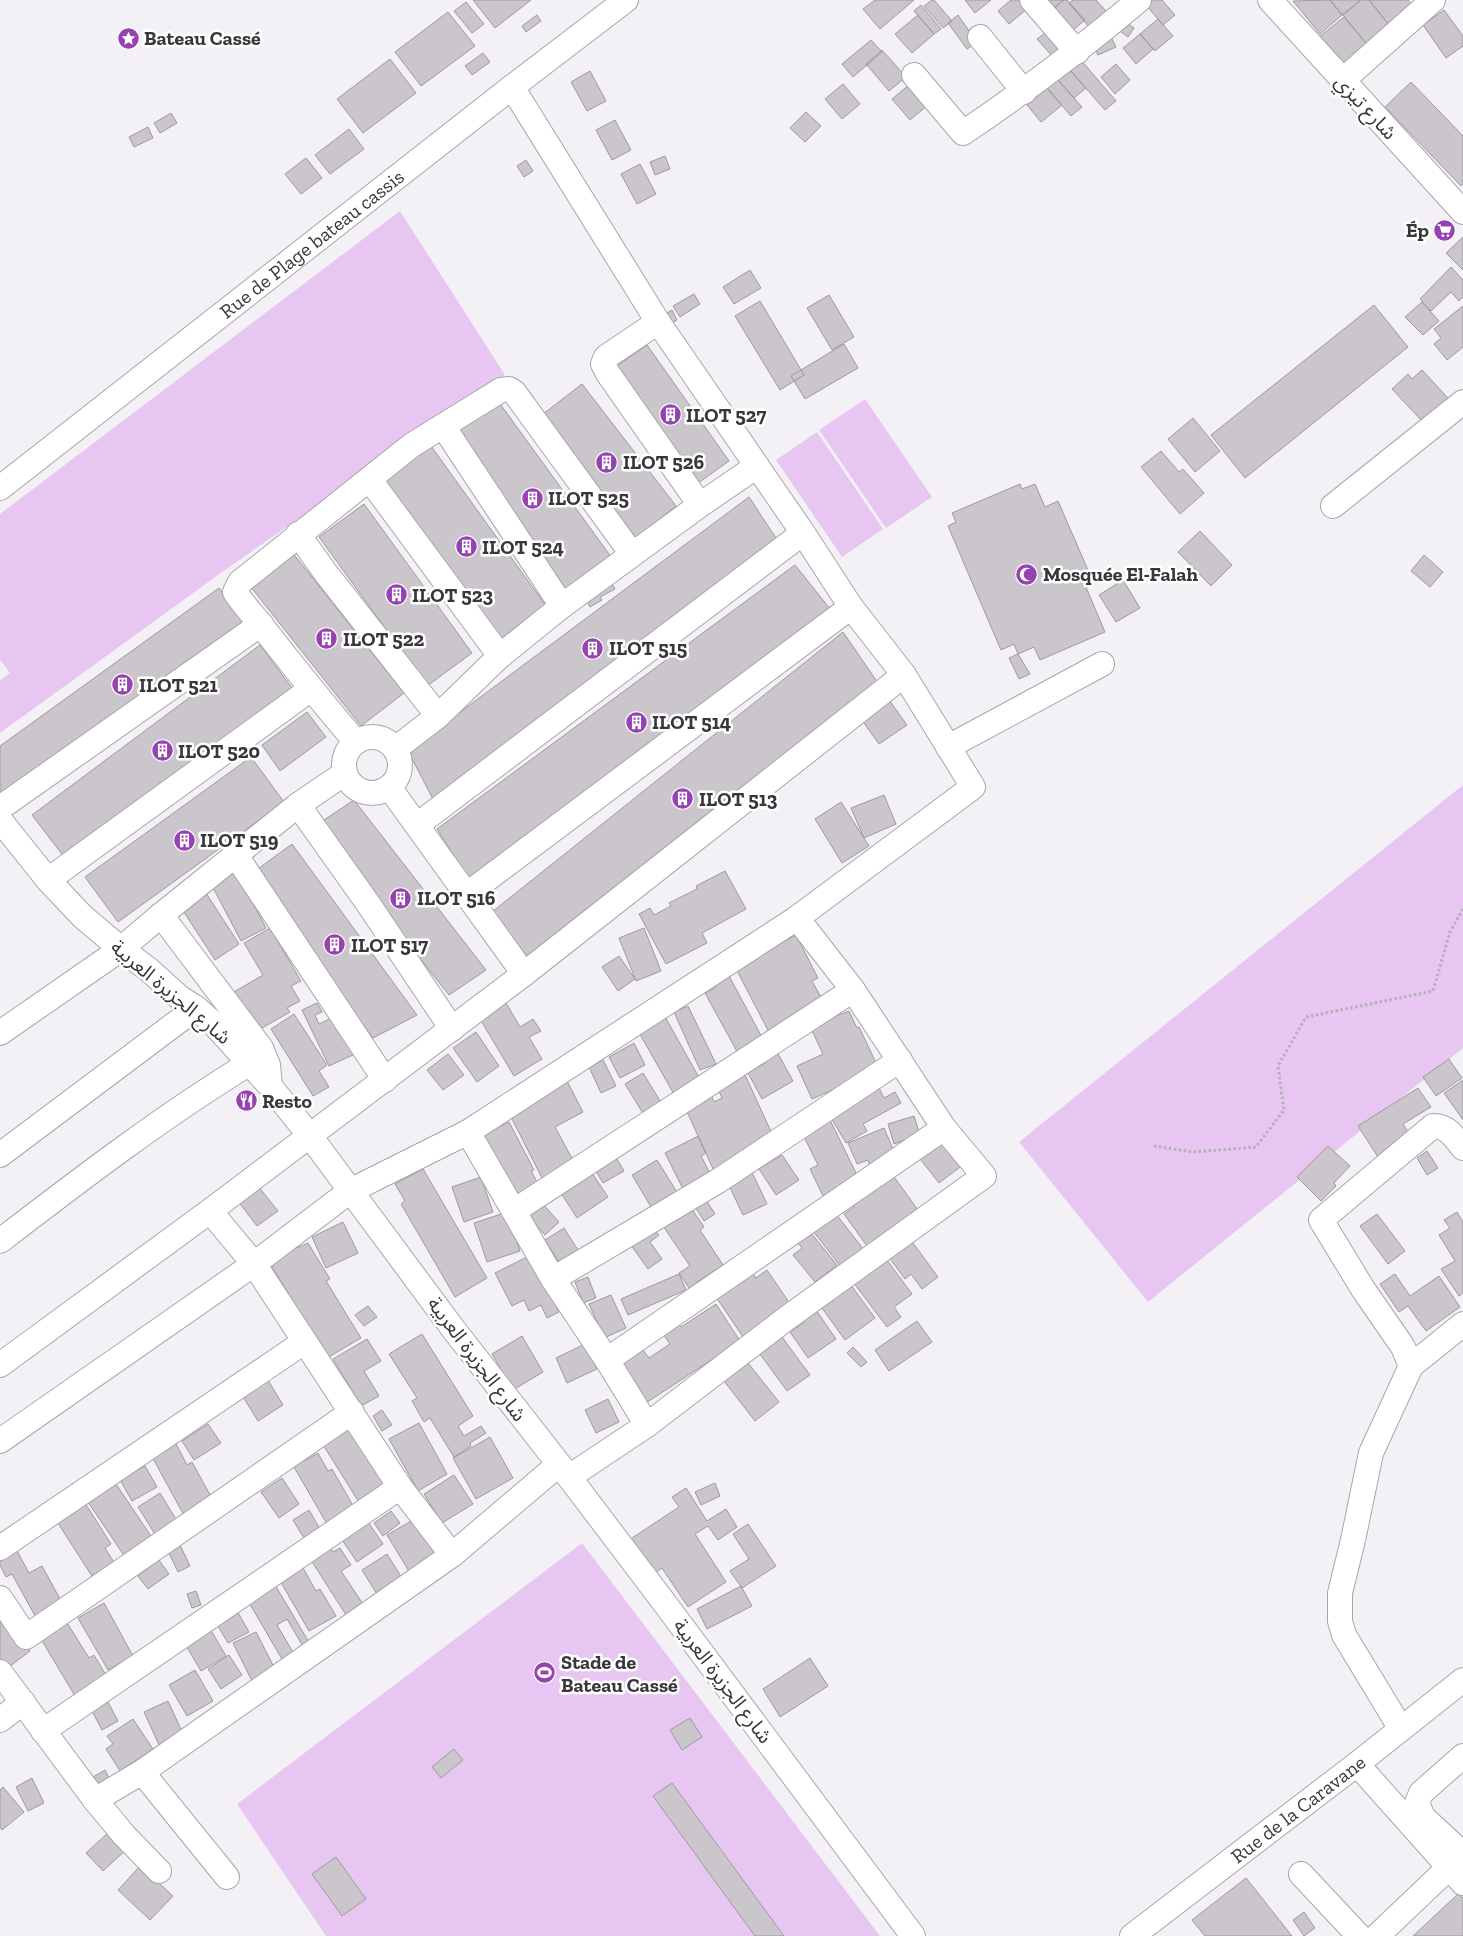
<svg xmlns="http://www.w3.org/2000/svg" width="1463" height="1936" font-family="'Zilla Slab','Noto Sans Arabic',serif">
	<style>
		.green { fill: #e7c7f2 }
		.building { fill: #cac6cb; stroke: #9d9a9e }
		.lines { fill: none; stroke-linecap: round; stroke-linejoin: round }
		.minor-casing { stroke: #a9a6aa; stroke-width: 26 }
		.path { stroke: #b3b1b5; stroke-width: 3; stroke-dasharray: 2.5 2.5; stroke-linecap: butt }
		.minor { stroke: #fff; stroke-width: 24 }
		.labels { text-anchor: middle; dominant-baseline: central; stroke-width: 5; stroke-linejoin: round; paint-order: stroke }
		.poi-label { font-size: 20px; font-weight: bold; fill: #383739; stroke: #fff; text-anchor: start }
		.street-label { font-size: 20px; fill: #383739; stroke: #fff }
	</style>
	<rect width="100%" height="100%" fill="#f4f1f6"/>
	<!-- green -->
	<path class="green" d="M400,211L505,375L225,570L0,733V680L10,673L0,660V514Z
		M865,399L932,497L886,528L819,430Z
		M817,432L883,529L842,557L776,460Z
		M1463,785V1048L1148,1302L1019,1142Z
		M582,1543L880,1936H326L237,1804Z"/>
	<!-- building -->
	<path class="building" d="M473,0H531L495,28Z
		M875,0H914L880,29L863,9Z
		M932,0H934L952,21L943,28L924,6Z
		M965,0H991L975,13Z
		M1011,0H1019L1027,9L1009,24L998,11Z
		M1039,0H1063L1049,12Z
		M1064,0H1067L1085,20L1073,30L1055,8Z
		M1073,0H1096L1107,12L1089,27L1069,3Z
		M1154,0H1162L1175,15L1163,25L1147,6Z
		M1330,0H1361L1342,15Z
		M1330,0L1342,15L1320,34L1293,1Z
		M1361,0H1369L1393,30L1370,48L1343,15Z
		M1369,0H1408L1413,6L1390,26Z
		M466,2L484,24L472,33L454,11Z
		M921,5L941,29L934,34L914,11Z
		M1444,10L1463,36V46L1446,58L1423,25Z
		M448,12L475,46L421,86L395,52Z
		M537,15L541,21L526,32L522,26Z
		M918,15L934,34L912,53L895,34Z
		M958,15L977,42L967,49L948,23Z
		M1344,17L1370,48L1344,69L1319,37Z
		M1158,19L1173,36L1155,51L1140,34Z
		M1123,20L1134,28L1128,37L1117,29Z
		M1049,30L1063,46L1052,56L1037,39Z
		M1140,34L1153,49L1136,64L1123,48Z
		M1110,35L1116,47L1098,55L1092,43Z
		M871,40L882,52L853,77L842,64Z
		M882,50L906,77L889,91L866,64Z
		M483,53L490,62L472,75L465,66Z
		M390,59L416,93L363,133L337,99Z
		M1080,59L1116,101L1105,110L1069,69Z
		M1116,64L1130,80L1115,94L1101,77Z
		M1069,69L1086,88L1074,98L1057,79Z
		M590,71L606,101L587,111L571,82Z
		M1057,79L1082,107L1071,116L1047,88Z
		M1411,82L1463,136V184L1461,186L1385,107Z
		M843,84L860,104L842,119L825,99Z
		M910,84L928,105L910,120L892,99Z
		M1047,88L1062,105L1041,122L1027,105Z
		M806,112L821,126L805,142L790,128Z
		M171,113L177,123L160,133L154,123Z
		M615,120L631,150L612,160L596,130Z
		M148,127L153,138L134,147L129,137Z
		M349,129L364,149L330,174L315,155Z
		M665,156L670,169L655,175L650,162Z
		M306,158L322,178L301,194L285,174Z
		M526,160L533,171L524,177L517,166Z
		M640,164L656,194L637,204L621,174Z
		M1463,237V270L1446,253Z
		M1451,267L1463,280V297L1459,301L1451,292L1431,311L1420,299Z
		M750,270L761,288L734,304L723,287Z
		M694,294L700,304L680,317L673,306Z
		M829,295L854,337L832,350L807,308Z
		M760,301L804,375L780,390L735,316Z
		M1422,302L1439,321L1423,335L1405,317Z
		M1374,305L1408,347L1245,478L1211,435Z
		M1463,306V347L1447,360L1434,344L1441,338L1434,329Z
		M672,310L677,320L666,326L660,317Z
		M844,344L858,368L805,399L791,376Z
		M647,345L729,461L694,486L611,370Z
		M1422,370L1448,398L1422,421L1392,389L1408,374L1412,379Z
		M582,384L676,506L633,540L538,418Z
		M498,401L614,561L566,595L450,435Z
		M1193,418L1220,451L1195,472L1168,439Z
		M431,446L551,613L501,649L380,482Z
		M1161,451L1179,472L1183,469L1204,493L1180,514L1141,467Z
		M1020,484L1022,489L1035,484L1045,507L1058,501L1091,577L1083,580L1105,632L1040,660L1034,647L1018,654L1014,644L1001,650L948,526L956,522L952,513Z
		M749,497L780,544L434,801L408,751Z
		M364,504L472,653L427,686L319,537Z
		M1200,531L1232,565L1211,586L1178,552Z
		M292,552L404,693L361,726L250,586Z
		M1424,555L1443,572L1430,587L1411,571Z
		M795,565L835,615L471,883L437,829Z
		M610,580L615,589L600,597L602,600L590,607L583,594Z
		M1123,580L1140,608L1116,622L1099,595Z
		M219,588L245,623L0,795V746Z
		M843,632L880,686L527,956L492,912Z
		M260,645L292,688L64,857L32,815Z
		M1018,654L1030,674L1019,679L1009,658Z
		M889,700L907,725L879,744L861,719Z
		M307,712L326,737L280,771L262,745Z
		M251,757L284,802L118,922L85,877Z
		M884,795L896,824L864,838L851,808Z
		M354,800L486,970L449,995L315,826Z
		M841,802L869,846L842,863L815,819Z
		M292,844L417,1015L373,1038L251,874Z
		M234,867L266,928L241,941L209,880Z
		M725,871L746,909L702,933L707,943L666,964L639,914L650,908L654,915L671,906L669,903L697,889L696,886Z
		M204,890L239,944L215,960L180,906Z
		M270,928L301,981L291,986L300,1001L287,1008L290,1012L257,1031L234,992L263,975L244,943Z
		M644,928L661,971L636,981L619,938Z
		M796,935L818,978L812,981L823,1001L771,1036L735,967Z
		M619,956L635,979L618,991L602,967Z
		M728,974L765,1043L740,1057L705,993L715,988L712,983Z
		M317,1003L322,1012L315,1015L319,1024L337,1015L355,1054L329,1066L302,1010Z
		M506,1003L520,1027L533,1019L541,1031L529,1037L542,1059L514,1076L480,1019Z
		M688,1006L716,1064L700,1070L674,1012Z
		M849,1011L857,1028L859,1027L879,1069L812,1099L797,1066L823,1054L808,1022L831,1018Z
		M294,1014L327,1065L319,1071L329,1087L313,1096L271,1029Z
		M664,1015L701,1081L675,1096L637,1029Z
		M476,1032L499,1066L477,1082L453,1048Z
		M634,1043L645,1065L620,1078L609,1057Z
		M776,1050L793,1081L762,1099L748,1073L767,1062L764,1057Z
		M448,1054L464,1075L443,1090L427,1070Z
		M1449,1059L1462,1078L1436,1096L1423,1077Z
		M603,1060L616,1086L601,1093L589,1067Z
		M742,1068L773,1136L714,1171L683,1103L709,1090L714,1102L722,1098L718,1089Z
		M643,1073L662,1104L644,1115L625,1084Z
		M1463,1080V1120L1444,1093Z
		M567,1081L583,1112L555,1127L575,1164L543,1180L508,1111Z
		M879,1088L884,1098L895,1092L901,1103L863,1124L867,1131L846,1143L830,1116Z
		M1418,1088L1431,1107L1403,1124L1411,1136L1378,1157L1358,1126Z
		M914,1116L920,1135L894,1144L888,1124Z
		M829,1118L859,1179L823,1196L810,1169L818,1165L801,1131Z
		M509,1122L534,1170L531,1171L542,1191L517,1204L482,1135Z
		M884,1128L896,1156L870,1166L868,1160L857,1164L848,1143Z
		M698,1136L706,1153L701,1156L714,1181L686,1195L665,1153Z
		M943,1136L964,1164L939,1183L917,1155Z
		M1328,1146L1350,1166L1334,1183L1336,1186L1321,1201L1297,1177Z
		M1427,1151L1438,1168L1427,1175L1417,1158Z
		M614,1154L624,1171L603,1183L593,1166Z
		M782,1155L799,1180L776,1195L759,1169Z
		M657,1160L680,1197L654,1212L632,1175Z
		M749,1166L767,1204L743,1215L725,1177Z
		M423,1169L487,1278L455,1297L401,1204L405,1201L395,1184Z
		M590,1170L608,1197L577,1218L561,1193Z
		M892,1174L923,1217L872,1253L844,1214L854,1207L849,1200Z
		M481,1177L493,1212L464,1222L452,1187Z
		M258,1186L278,1211L257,1226L238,1201Z
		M705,1198L715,1214L704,1221L694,1205Z
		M541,1202L559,1222L545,1235L526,1214Z
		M687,1202L704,1227L700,1230L723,1265L697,1282L700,1286L691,1291L679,1273L690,1266L659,1220Z
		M507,1212L520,1251L487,1262L474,1223Z
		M1457,1212L1463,1222V1293L1459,1296L1441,1269L1455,1261L1439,1235L1450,1228L1444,1220Z
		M836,1214L864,1250L841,1267L813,1231Z
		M1377,1214L1405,1251L1388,1264L1360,1226Z
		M343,1222L358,1253L326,1268L312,1237Z
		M650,1225L659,1235L650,1242L662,1259L648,1269L628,1241Z
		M564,1228L583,1258L564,1270L545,1240Z
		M811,1233L837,1265L815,1282L793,1255L802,1248L798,1243Z
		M910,1239L938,1277L922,1289L911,1274L905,1279L888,1256Z
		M308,1243L330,1279L326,1281L361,1338L327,1358L270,1263L292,1250Z
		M881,1252L912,1294L894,1307L901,1317L887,1327L853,1282Z
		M531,1255L559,1312L547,1318L541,1305L529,1311L524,1300L512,1306L495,1273Z
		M750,1269L756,1278L767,1270L793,1308L745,1340L714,1294Z
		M679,1274L686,1290L628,1315L621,1299Z
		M1395,1274L1410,1296L1439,1276L1460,1307L1426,1331L1408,1306L1399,1312L1380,1284Z
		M588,1277L596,1298L583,1303L575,1282Z
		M848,1281L875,1318L845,1340L822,1308L835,1299L831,1294Z
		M611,1295L626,1328L604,1338L589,1304Z
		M716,1304L740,1341L643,1405L616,1366L642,1349L649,1358L670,1344L659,1328L674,1318L681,1327Z
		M368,1306L377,1317L364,1326L355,1315Z
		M814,1307L836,1339L808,1358L790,1332L805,1322L801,1316Z
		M917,1321L932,1342L889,1371L875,1350Z
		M779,1333L810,1375L787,1391L760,1354L770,1347L766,1342Z
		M422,1334L473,1416L458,1426L464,1436L481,1426L486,1433L470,1443L471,1446L454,1457L430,1418L424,1422L412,1401L417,1398L389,1354Z
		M522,1336L543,1372L513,1390L492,1354Z
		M367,1339L381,1361L364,1371L379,1396L361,1406L333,1359Z
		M585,1344L597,1369L567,1383L556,1358Z
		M853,1347L867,1362L861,1367L847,1353Z
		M748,1363L779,1402L755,1421L724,1381Z
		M266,1377L283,1405L258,1421L240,1392Z
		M608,1399L619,1422L596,1433L585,1410Z
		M382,1410L392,1425L382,1431L373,1416Z
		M419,1423L447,1474L418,1491L389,1439Z
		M208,1424L221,1443L194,1460L182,1441Z
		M349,1424L394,1488L362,1507L320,1440Z
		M490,1437L513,1478L476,1499L453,1458Z
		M174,1440L187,1465L192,1462L215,1504L186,1519L150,1453Z
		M318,1453L328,1471L332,1469L355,1509L327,1524L290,1460L300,1454L304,1461Z
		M145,1466L157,1487L132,1501L120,1480Z
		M454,1475L473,1504L442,1523L424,1494Z
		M282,1478L299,1504L279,1518L261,1492Z
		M114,1481L153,1539L125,1557L86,1499Z
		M715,1483L720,1496L701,1505L695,1492Z
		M686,1488L707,1521L726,1509L737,1527L718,1540L708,1526L695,1534L726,1582L688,1607L662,1568L652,1575L629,1540L679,1507L672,1497Z
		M160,1493L180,1526L158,1539L138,1507Z
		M85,1503L111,1544L105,1548L117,1567L95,1581L56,1520Z
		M309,1510L320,1529L304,1538L293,1520Z
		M391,1511L400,1523L383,1536L374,1523Z
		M364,1516L383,1544L357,1562L338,1534Z
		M418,1517L441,1554L410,1573L387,1535Z
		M748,1524L776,1566L742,1588L730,1571L749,1559L733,1534Z
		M326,1541L333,1552L340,1548L351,1565L341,1571L365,1607L348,1618L307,1554Z
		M179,1543L190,1566L178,1572L167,1549Z
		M16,1549L29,1573L42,1566L65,1608L39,1623L12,1574L6,1577L0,1565V1558Z
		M387,1554L405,1583L380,1599L362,1570Z
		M159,1560L169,1574L148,1589L138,1576Z
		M302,1566L316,1591L320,1589L336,1616L309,1631L279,1579Z
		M271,1578L310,1644L304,1648L287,1619L277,1625L297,1659L286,1666L244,1594Z
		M741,1586L752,1606L707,1629L697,1609Z
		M196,1591L201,1605L192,1608L187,1594Z
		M104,1603L133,1656L108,1670L78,1618Z
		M236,1609L249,1632L228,1643L215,1621Z
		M0,1612L30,1651L5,1670L0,1663Z
		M64,1618L89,1658L94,1655L110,1682L78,1701L38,1634Z
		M206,1622L226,1656L201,1671L181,1637Z
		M256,1632L275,1669L252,1681L233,1643Z
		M229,1655L242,1675L221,1689L208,1669Z
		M810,1658L828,1686L780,1717L763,1689Z
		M195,1670L213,1701L187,1716L169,1685Z
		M168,1701L184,1736L160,1747L144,1712Z
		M108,1702L118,1721L102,1730L92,1711Z
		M690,1718L702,1737L682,1750L670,1730Z
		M133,1719L153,1749L120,1771L106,1749L113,1744L107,1736Z
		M454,1749L463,1760L441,1778L432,1767Z
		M105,1770L110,1780L98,1786L93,1777Z
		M32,1778L44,1803L28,1811L16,1787Z
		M672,1783L784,1936H755L653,1796Z
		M3,1787L24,1812L2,1830L0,1827V1790Z
		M110,1831L127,1849L103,1871L86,1853Z
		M336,1857L366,1899L342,1916L312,1874Z
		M140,1866L173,1896L150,1920L118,1890Z
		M1246,1878L1292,1936H1205L1192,1920Z
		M1458,1894L1463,1898V1936H1413Z
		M1304,1912L1315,1928L1304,1936L1293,1920Z"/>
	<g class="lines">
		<defs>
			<g id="minor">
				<path d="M1032,0L1077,52"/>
				<path d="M1270,0L1463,212"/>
				<path d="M980,37L1024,92"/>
				<path d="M914,75L963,133C1024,92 1082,48 1139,0"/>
				<path d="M1342,81L1433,0"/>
				<path d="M658,322L606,357L603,364L607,372L700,505"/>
				<path d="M443,426L562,606"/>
				<path d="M370,480L500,656"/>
				<path id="s1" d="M0,488L512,87L626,0"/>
				<path d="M1333,506L1463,402"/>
				<path d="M298,534L325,572L438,716"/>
				<circle cx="372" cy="765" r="28"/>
				<path d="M356,742C326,707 297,671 268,634C257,619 245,607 235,592L240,582L412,445L501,390L509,389L514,392L632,554"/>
				<path d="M948,747L1102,664"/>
				<path d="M395,749L438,716L500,656L562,606L700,505L757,466"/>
				<path d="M389,787L524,974"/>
				<path d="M298,805L369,905L452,1029"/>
				<path d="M0,808L261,624"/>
				<path d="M0,820L48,880L82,916L121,949L148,969L179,997L196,1008L213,1023L270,1086L310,1136L454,1330L569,1477L666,1605L913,1936"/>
				<path d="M417,825L803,533"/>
				<path d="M235,854L385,1080"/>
				<path d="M48,880L311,689"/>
				<path d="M466,895L851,607"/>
				<path d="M161,915L261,1048L268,1065L270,1085"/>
				<path d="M0,1033L121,949L161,915L298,805L345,773"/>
				<path d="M468,1132L553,1279L607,1360L944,1128"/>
				<path d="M0,1155L196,1008"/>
				<path d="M210,1211L254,1264L400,1487L452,1555"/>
				<path d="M514,1211L853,990"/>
				<path d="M0,1241C81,1179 163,1116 250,1063"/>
				<path d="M553,1279L718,1181L900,1060"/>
				<path d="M607,1360L647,1425"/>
				<path d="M0,1365L210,1211L524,974L904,675"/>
				<path d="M1411,1366L1463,1324"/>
				<path d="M0,1441L254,1264L350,1191L468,1132L797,918L973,787L904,675L851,607L803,533L658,322L512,87"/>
				<path d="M569,1477L647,1425L787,1318L984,1176L944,1128L853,990L797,918"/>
				<path d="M0,1548L304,1342"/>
				<path d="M0,1598L26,1637L352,1412"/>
				<path d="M0,1672L95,1800L142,1772L452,1555L558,1465"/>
				<path d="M0,1720L23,1702"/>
				<path d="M1401,1729L1344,1635L1340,1621V1593L1353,1540L1371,1453L1411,1366L1403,1347L1363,1289L1321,1220L1433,1126C1447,1125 1455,1138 1463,1148"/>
				<path d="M43,1731L400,1487"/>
				<path d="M1357,1764L1463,1883"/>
				<path d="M142,1772L227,1877"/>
				<path d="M95,1800L124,1835L159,1871"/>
				<path d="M1463,1854L1423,1817L1417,1803L1421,1793L1463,1756"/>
				<path d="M1301,1874L1359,1936"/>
				<path id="s2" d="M1132,1936L1357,1764L1463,1680"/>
				<path d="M1377,1936L1460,1857"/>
			</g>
		</defs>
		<!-- minor casing -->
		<use href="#minor" class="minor-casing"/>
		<!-- path -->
		<path class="path" d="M1154,1146L1193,1152L1256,1147L1284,1110L1278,1066L1306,1017L1433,991L1450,932L1463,909"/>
		<!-- minor -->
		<use href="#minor" class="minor"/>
	</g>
	<!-- icons -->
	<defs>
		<symbol id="sight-disc" viewBox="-11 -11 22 22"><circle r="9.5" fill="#9642b0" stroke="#fff"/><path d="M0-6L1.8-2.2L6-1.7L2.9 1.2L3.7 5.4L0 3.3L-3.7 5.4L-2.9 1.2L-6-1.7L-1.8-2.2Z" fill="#fff"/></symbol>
		<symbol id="supermarket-disc" viewBox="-11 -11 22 22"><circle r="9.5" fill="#9642b0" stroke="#fff"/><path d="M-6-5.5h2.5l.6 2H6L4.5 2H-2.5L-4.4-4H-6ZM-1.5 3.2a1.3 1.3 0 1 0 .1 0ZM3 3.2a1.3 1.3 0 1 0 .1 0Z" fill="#fff"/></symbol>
		<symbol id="building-disc" viewBox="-11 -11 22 22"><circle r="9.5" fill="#9642b0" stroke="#fff"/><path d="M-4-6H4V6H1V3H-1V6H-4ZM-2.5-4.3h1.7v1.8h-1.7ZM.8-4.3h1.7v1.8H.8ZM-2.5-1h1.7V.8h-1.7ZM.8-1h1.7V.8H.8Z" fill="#fff"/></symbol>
		<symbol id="mosque-disc" viewBox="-11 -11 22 22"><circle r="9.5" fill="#9642b0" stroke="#fff"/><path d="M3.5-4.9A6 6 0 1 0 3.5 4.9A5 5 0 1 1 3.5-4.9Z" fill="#fff"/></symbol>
		<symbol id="restaurant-disc" viewBox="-11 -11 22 22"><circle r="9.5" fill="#9642b0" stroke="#fff"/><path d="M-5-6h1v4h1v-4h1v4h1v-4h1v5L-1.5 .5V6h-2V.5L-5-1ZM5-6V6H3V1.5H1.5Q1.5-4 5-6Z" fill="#fff"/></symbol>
		<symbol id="stadium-disc" viewBox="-11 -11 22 22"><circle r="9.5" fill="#9642b0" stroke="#fff"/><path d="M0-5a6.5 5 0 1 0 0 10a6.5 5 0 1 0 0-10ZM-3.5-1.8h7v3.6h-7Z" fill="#fff"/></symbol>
	</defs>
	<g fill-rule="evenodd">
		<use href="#sight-disc" x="116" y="26" width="25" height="25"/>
		<use href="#supermarket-disc" x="1432" y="218" width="25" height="25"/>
		<use href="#building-disc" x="658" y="402" width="25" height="25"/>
		<use href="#building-disc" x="594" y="450" width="25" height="25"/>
		<use href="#building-disc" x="520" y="486" width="25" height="25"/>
		<use href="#building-disc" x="454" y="534" width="25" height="25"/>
		<use href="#mosque-disc" x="1014" y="562" width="25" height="25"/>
		<use href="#building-disc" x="384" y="582" width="25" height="25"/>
		<use href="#building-disc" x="314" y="626" width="25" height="25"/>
		<use href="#building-disc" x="580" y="636" width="25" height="25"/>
		<use href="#building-disc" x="110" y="672" width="25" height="25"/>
		<use href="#building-disc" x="624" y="710" width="25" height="25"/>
		<use href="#building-disc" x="150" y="738" width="25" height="25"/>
		<use href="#building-disc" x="670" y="786" width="25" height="25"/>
		<use href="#building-disc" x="172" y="828" width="25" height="25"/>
		<use href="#building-disc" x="388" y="886" width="25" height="25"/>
		<use href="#building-disc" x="322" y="932" width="25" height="25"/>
		<use href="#restaurant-disc" x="234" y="1088" width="25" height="25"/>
		<use href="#stadium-disc" x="532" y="1660" width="25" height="25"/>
	</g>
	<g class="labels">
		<!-- poi labels -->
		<g class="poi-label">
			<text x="144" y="38">Bateau Cassé</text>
			<text x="1429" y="230" text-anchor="end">Ép</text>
			<text x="686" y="415">ILOT 527</text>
			<text x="623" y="462">ILOT 526</text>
			<text x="548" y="498">ILOT 525</text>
			<text x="482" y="547">ILOT 524</text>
			<text x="1043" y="574">Mosquée El-Falah</text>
			<text x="412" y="595">ILOT 523</text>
			<text x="343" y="639">ILOT 522</text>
			<text x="609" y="648">ILOT 515</text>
			<text x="139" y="685">ILOT 521</text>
			<text x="652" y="722">ILOT 514</text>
			<text x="178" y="751">ILOT 520</text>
			<text x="699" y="799">ILOT 513</text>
			<text x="200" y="840">ILOT 519</text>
			<text x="417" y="898">ILOT 516</text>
			<text x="351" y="945">ILOT 517</text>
			<text x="262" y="1101">Resto</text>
			<text x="561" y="1662">Stade de<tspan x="561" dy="23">Bateau Cassé</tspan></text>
		</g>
		<!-- street labels -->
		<g class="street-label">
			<text transform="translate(1366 107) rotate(47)">شارع تيزي</text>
			<text stroke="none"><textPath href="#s1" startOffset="396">Rue de Plage bateau cassis</textPath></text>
			<text transform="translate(171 992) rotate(40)">شارع الجزيرة العربية</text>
			<text transform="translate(477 1359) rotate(53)">شارع الجزيرة العربية</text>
			<text transform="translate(723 1681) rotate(53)">شارع الجزيرة العربية</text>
			<text stroke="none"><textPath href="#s2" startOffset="209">Rue de la Caravane</textPath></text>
		</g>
	</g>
</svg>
